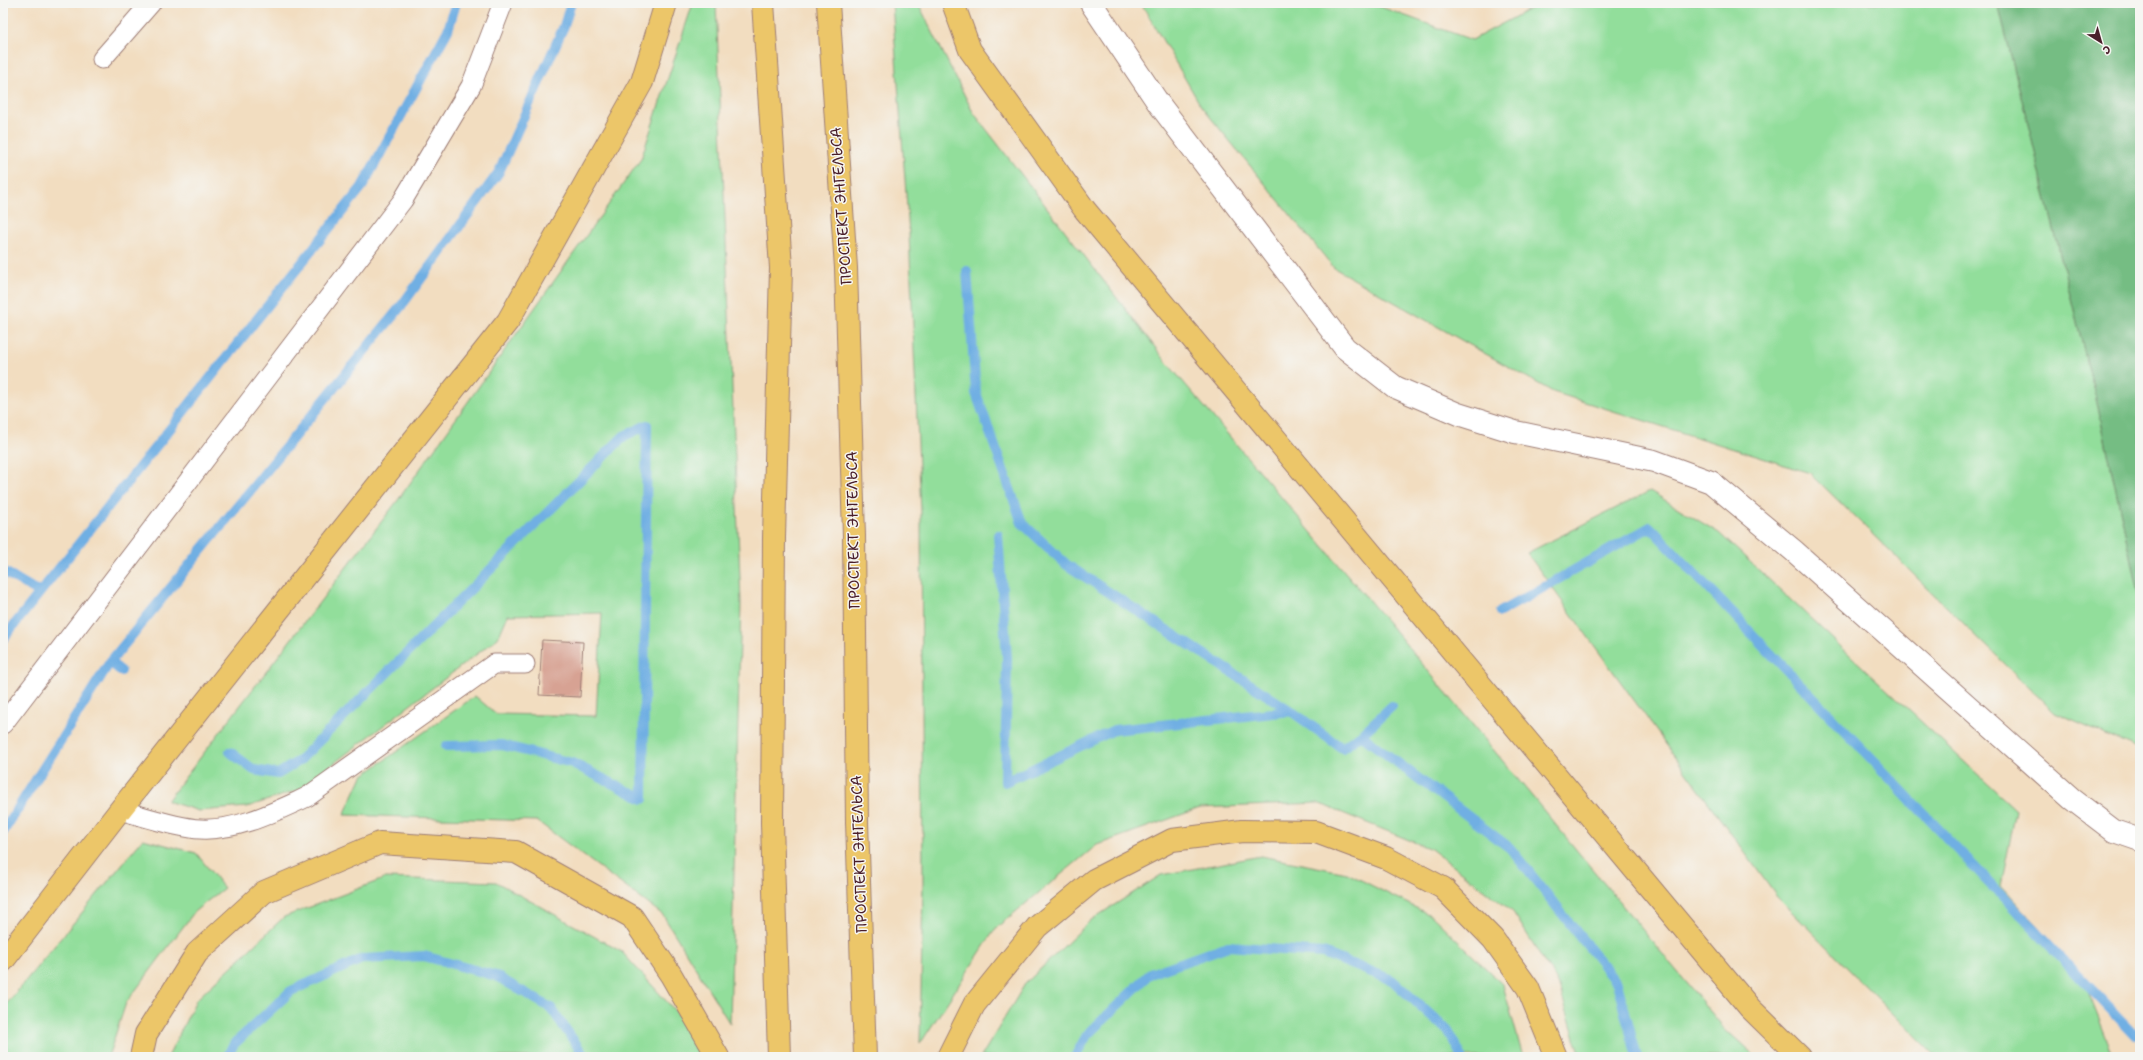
<svg xmlns="http://www.w3.org/2000/svg" width="2143" height="1060" font-family="'Shantell Sans',sans-serif">
	<style>
		.green { fill: #92de9b; stroke: #6e7e63 }
		.forest { fill: #75bd83; stroke: #606e57 }
		.lines { fill: none; stroke-linecap: round; stroke-linejoin: round }
		.stream { stroke: #70afe3; stroke-width: 10 }
		.building { fill: #d7a293 }
		.lane-casing { stroke: #9e7e76; stroke-width: 21 }
		.street-casing { stroke: #9e7e76; stroke-width: 24 }
		.primary-casing { stroke: #9e7e76; stroke-width: 24 }
		.highway-casing { stroke: #9e7e76; stroke-width: 24 }
		.lane { stroke: #fff; stroke-width: 19 }
		.street { stroke: #fff; stroke-width: 22 }
		.primary { stroke: #ecc669; stroke-width: 22 }
		.highway { stroke: #ecc669; stroke-width: 22 }
		.labels { text-anchor: middle; dominant-baseline: central; stroke-width: 3; stroke-linejoin: round; paint-order: stroke }
		.street-label { font-size: 15px; fill: #4a1f2b; stroke: #f6f6f2 }
	</style>
	<rect width="100%" height="100%" fill="#f6f6f2"/>
	<filter id="ink" filterUnits="userSpaceOnUse"><feTurbulence type="fractalNoise" baseFrequency=".025" numOctaves="2"/><feDisplacementMap in="SourceGraphic" scale="8" xChannelSelector="R" yChannelSelector="G"/><feConvolveMatrix kernelMatrix="1 2 1 2 8 2 1 2 1" color-interpolation-filters="sRGB"/></filter>
	<filter id="wash" filterUnits="userSpaceOnUse"><feTurbulence type="fractalNoise" baseFrequency=".012" numOctaves="4" result="noise"/><feDisplacementMap in="SourceGraphic" scale="16" xChannelSelector="R" yChannelSelector="G"/><feGaussianBlur stdDeviation="0.9" result="paint"/><feColorMatrix in="noise" values="0 0 0 0 0 0 0 0 0 0 0 0 0 0 0 0 0 1.4 0 .05"/><feComposite in="paint" operator="in"/></filter>
	<g filter="url(#wash)">
		<rect width="100%" height="100%" fill="#f2ddc0"/>
		<!-- green -->
		<path class="green" d="M693,3H716L741,602L730,1024L663,915L537,821L344,815L362,776L475,696L496,714L596,716L602,613L508,615L498,638L299,790L247,807L199,811L167,801L398,500L641,159Z
			M892,3H918L973,112L1168,364L1390,625L1724,1028L1756,1057H1581L1558,983L1513,912L1431,849L1318,803L1200,808L1097,845L996,928L920,1044L923,883L921,513L909,234Z
			M1141,3H1370L1472,40L1541,3H1998L2099,411L2140,603V750L2055,713L1810,473L1553,392L1334,268L1201,106Z
			M1650,491L1719,533L2016,810L2001,886L2081,974L2114,1057H1936L1777,897L1527,553Z
			M143,839L196,853L224,888L195,911L126,1003L108,1057H3V1008Z
			M1261,856L1347,873L1432,916L1503,985L1523,1057H981L1025,984L1091,920L1161,875Z
			M386,878L496,882L622,952L687,1024L700,1057H168L196,1000L284,917Z"/>
		<!-- forest -->
		<path class="forest" d="M1998,3H2140V603L2099,411Z"/>
		<g class="lines">
			<!-- stream -->
			<path class="stream" d="M967,271L976,393L1022,523L1067,565L1291,711L1342,748L1361,735L1510,848L1617,983L1637,1057
				M998,535L1007,658L1005,782L1114,730L1291,711
				M3,571L39,592
				M1500,612L1650,527L2135,1035L2140,1032
				M3,639L362,187L448,30L456,3
				M110,662L402,305L499,172L564,26L571,3
				M1361,735L1392,706
				M230,752L254,770L278,774L299,761L624,436L647,425L643,799L572,763L502,745L446,746
				M3,832L110,662L121,671
				M227,1057L234,1044L291,991L362,959L424,956L496,976L551,1008L585,1057
				M1075,1057L1087,1035L1150,974L1228,946L1323,953L1392,980L1448,1031L1462,1057"/>
		</g>
		<g id="blocks">
			<!-- building -->
			<path class="building" d="M542,640L583,642L580,697L539,695Z"/>
		</g>
	</g>
	<g filter="url(#ink)">
		<use href="#blocks" fill-opacity="0" stroke="#9e7e76" stroke-width="1"/>
		<g class="lines">
			<defs>
				<path id="lane" d="M102,59L151,3
					M3,724L403,200L471,86L503,3
					M120,810C142,816 178,828 200,829C237,831 274,812 307,797L494,664H525"/>
				<path id="street" d="M1091,3L1159,104L1345,348L1395,387L1458,414L1515,432L1654,461L1711,482L1794,551L2072,799L2114,831L2140,840"/>
				<path id="primary" d="M763,3L781,268L774,538L772,823L779,1057
					M828,3L846,268L854,536L857,822L865,1057
					M953,3L970,50L1085,210L1750,1008L1800,1057
					M3,961L120,810L508,321L642,82L666,3"/>
				<path id="highway" d="M141,1057L146,1034L197,953L264,892L380,843L516,852L632,917L671,975L718,1057
					M948,1057L974,1005L1037,927L1094,880L1172,840L1242,831L1316,832L1386,858L1443,888L1493,939L1528,988L1556,1057"/>
			</defs>
			<!-- lane casing -->
			<use href="#lane" class="lane-casing"/>
			<!-- street casing -->
			<use href="#street" class="street-casing"/>
			<!-- primary casing -->
			<use href="#primary" class="primary-casing"/>
			<!-- highway casing -->
			<use href="#highway" class="highway-casing"/>
			<!-- lane -->
			<use href="#lane" class="lane"/>
			<!-- street -->
			<use href="#street" class="street"/>
			<!-- primary -->
			<use href="#primary" class="primary"/>
			<!-- highway -->
			<use href="#highway" class="highway"/>
		</g>
	</g>
	<g class="labels">
		<!-- street labels -->
		<g class="street-label">
			<text transform="translate(841 206) rotate(-94)">ПРОСПЕКТ ЭНГЕЛЬСА</text>
			<text transform="translate(853 530) rotate(-91)">ПРОСПЕКТ ЭНГЕЛЬСА</text>
			<text transform="translate(859 854) rotate(-92)">ПРОСПЕКТ ЭНГЕЛЬСА</text>
		</g>
	</g>
	<!-- margin -->
	<rect width="2143" height="1060" fill="none" stroke="#f6f6f2" stroke-width="16"/>
	<!-- north arrow -->
	<g transform="translate(2101 42) rotate(143)" stroke="#f6f6f2" stroke-width="3" paint-order="stroke">
	<path d="M0-3L7 15L0 10L-7 15Z" fill="#4a1f2b"/>
	<text y="-6" font-size="11" font-weight="bold" text-anchor="middle" fill="#4a1f2b">С</text>
	</g>
</svg>
